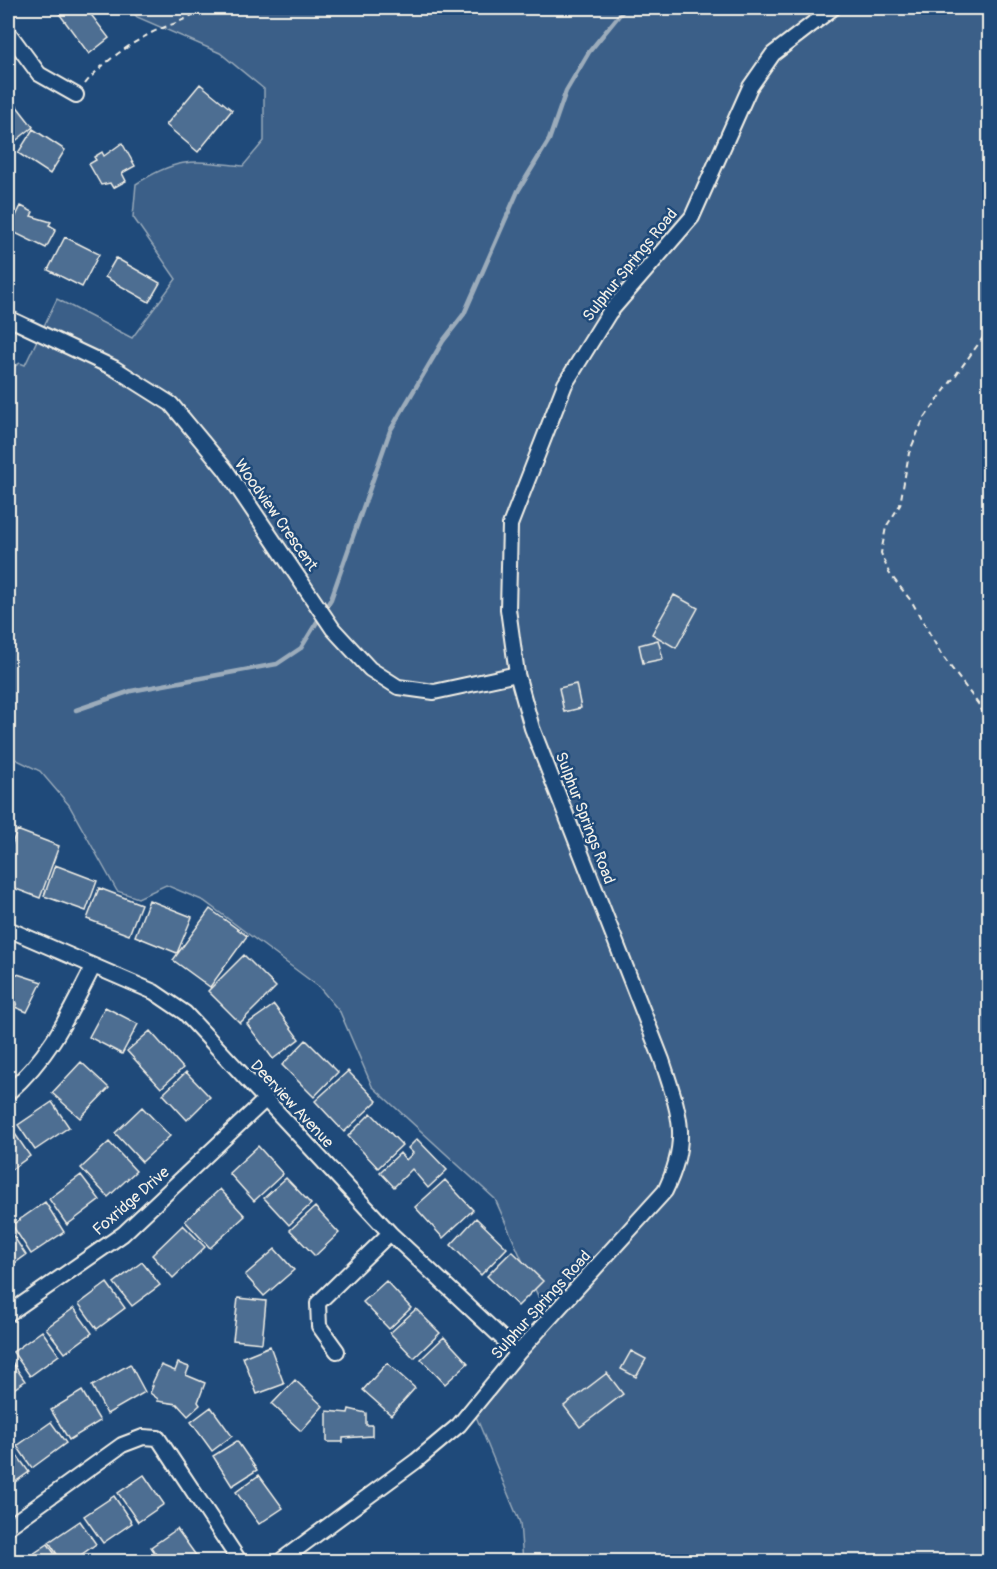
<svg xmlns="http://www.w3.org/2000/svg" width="997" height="1569" font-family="Pangolin,sans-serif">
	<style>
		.green { fill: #3a5f88; stroke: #97a8b8; stroke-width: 1.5 }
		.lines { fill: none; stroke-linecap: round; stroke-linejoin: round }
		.stream { stroke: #9cacbb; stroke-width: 4.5 }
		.building { fill: #4d6e92; stroke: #f4f1e8; stroke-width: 1.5 }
		.minor-casing { stroke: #f4f1e8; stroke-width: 18 }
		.path { stroke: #f4f1e8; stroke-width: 2; stroke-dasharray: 6 4.5; stroke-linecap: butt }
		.minor { stroke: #1f4a7a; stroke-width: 14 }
		.labels { text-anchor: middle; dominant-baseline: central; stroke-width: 5; stroke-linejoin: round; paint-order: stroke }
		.street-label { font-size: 16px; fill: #f4f1e8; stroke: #1f4a7a }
	</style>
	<rect width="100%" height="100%" fill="#1f4a7a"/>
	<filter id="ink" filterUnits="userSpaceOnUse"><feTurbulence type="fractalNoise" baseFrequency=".0167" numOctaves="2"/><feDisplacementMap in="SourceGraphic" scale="12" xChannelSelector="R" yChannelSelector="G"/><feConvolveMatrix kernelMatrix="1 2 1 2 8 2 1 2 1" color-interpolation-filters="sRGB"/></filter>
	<g filter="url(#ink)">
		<!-- green -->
		<path class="green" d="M129,8H989V1561H523L520,1523L475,1414L541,1337L542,1305L495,1199L372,1086L340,1012L319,987L204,901L166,885L138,898L117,891L69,805L40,771L13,758L8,739V370L20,363L25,365L57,299L132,338L176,279L133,217L136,184C180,156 193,161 243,166L264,141V89L220,53L137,17Z"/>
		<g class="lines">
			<!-- stream -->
			<path class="stream" d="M76,710L131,691L277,664L301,648L331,599L390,431L443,341L464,314L518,191L549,140L566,91L589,52L625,8"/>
		</g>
		<!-- building -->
		<path class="building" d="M55,8H86L109,38L89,54Z
			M200,84L232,110L198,152L166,125Z
			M12,100L33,127L8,147V104Z
			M33,129L65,150L50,174L18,153Z
			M122,143L135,166L122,173L126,181L113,188L110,183L101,185L89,164L96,160L94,157L102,152L104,156Z
			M21,206L33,212L31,216L51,222L49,225L56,229L46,248L9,230Z
			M65,237L99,254L82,287L48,270Z
			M116,258L160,283L149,302L105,277Z
			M674,595L698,608L676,648L652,634Z
			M658,640L663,659L643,663L639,645Z
			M576,684L581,708L564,712L559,688Z
			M17,830L59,846L40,898L8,886V855Z
			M55,865L97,881L86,911L44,896Z
			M99,888L141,904L129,935L87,919Z
			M149,900L192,917L177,953L135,936Z
			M210,909L247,936L210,987L173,960Z
			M244,955L276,987L240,1023L208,991Z
			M8,971L42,982L27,1012L15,1007L17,1003L8,999Z
			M274,1005L299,1039L273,1059L247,1024Z
			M105,1007L138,1024L122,1054L89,1037Z
			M150,1031L183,1068L161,1088L127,1051Z
			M306,1040L338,1072L314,1097L282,1065Z
			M81,1062L109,1088L80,1118L52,1093Z
			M348,1071L377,1101L344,1132L315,1101Z
			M186,1072L210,1097L187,1120L163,1094Z
			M52,1102L69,1127L35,1150L18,1125Z
			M142,1107L170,1136L142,1162L115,1133Z
			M371,1113L402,1145L378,1168L348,1136Z
			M11,1128L30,1156L8,1172V1130Z
			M417,1139L447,1170L428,1188L412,1169L394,1187L380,1172L400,1153L406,1160L413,1153L408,1148Z
			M109,1142L136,1171L108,1197L81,1168Z
			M258,1146L283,1174L254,1201L229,1173Z
			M81,1175L100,1200L67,1225L49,1199Z
			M286,1178L311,1204L289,1225L264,1198Z
			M445,1180L473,1210L443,1238L415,1207Z
			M220,1189L245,1216L210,1248L185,1221Z
			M45,1202L64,1232L31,1254L12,1225Z
			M315,1207L339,1233L315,1256L290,1230Z
			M476,1218L507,1248L481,1275L451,1245Z
			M183,1225L205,1247L173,1278L152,1255Z
			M8,1228L26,1255L8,1268Z
			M275,1249L294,1270L264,1296L245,1275Z
			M512,1251L543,1281L518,1306L487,1276Z
			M142,1262L160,1285L132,1306L114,1283Z
			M386,1281L411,1308L389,1329L363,1302Z
			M107,1283L125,1308L97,1329L79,1304Z
			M238,1298L266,1301L262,1343L233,1340Z
			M74,1308L92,1333L65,1353L46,1328Z
			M416,1309L440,1333L414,1358L390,1333Z
			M42,1331L59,1355L30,1376L13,1352Z
			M444,1337L468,1363L445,1384L421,1359Z
			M270,1346L284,1384L257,1394L243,1357Z
			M631,1351L646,1359L636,1377L621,1369Z
			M8,1356L25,1381L8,1393Z
			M178,1363L189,1367L186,1375L205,1383L198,1402L200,1405L188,1416L177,1404L157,1401L158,1399L150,1393L153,1386H151L161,1365L175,1371Z
			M387,1363L415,1388L391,1415L363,1390Z
			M130,1364L145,1392L107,1414L92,1386Z
			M607,1373L623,1394L580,1427L564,1406Z
			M295,1380L323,1406L301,1431L272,1404Z
			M82,1391L100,1421L69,1440L51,1410Z
			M211,1407L232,1436L212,1451L191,1422Z
			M349,1409L366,1413V1425H372V1436L343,1438V1442H327V1411L348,1413Z
			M51,1422L66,1443L32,1468L17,1446Z
			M237,1441L257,1470L232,1486L213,1456Z
			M11,1447L29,1472L8,1487V1449Z
			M144,1475L164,1504L138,1522L118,1493Z
			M259,1475L283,1508L259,1524L236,1492Z
			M114,1496L132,1523L103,1543L84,1516Z
			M80,1521L96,1544L71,1562H62L49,1542Z
			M177,1529L200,1561L199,1562H161L151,1547Z
			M48,1544L60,1562H21Z"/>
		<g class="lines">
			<defs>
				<path id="minor" d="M8,32L39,74L76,95
					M8,318L114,368L171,404L225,469L333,629L370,669L398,687L434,692L517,674
					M8,929L154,992L185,1013L390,1233L518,1353
					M8,1093C51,1055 67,1018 93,967
					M8,1314L123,1234L265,1100
					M337,1351L319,1326L318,1303L390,1233
					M8,1527L122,1445L143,1437L158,1438L240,1562
					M279,1562L416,1461L459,1425L518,1353L665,1191C691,1138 679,1113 662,1060L532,728L517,674L508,609L510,525L565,384L609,313L692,217L750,87L773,54L833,8"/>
			</defs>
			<!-- minor casing -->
			<use href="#minor" class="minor-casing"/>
			<!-- path -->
			<path class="path" d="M85,84C99,66 124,48 144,37C165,24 181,25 202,8
				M990,328L923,420L909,453L900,505L886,527L881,553L889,573L912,602L941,654L979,705L990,726"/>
			<!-- minor -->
			<use href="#minor" class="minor"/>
		</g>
	</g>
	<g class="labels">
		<!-- street labels -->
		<g class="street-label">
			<text transform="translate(630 265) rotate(-51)">Sulphur Springs Road</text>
			<text transform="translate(276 515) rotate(55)">Woodview Crescent</text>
			<text transform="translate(585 818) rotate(69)">Sulphur Springs Road</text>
			<text transform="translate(292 1104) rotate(47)">Deerview Avenue</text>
			<text transform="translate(131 1201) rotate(-41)">Foxridge Drive</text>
			<text transform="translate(541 1305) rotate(-48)">Sulphur Springs Road</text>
		</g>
	</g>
	<!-- margin -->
	<rect width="997" height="1569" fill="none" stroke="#1f4a7a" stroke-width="30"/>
	<rect x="15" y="15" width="967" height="1539" fill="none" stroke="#f4f1e8" stroke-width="2" filter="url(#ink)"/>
</svg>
